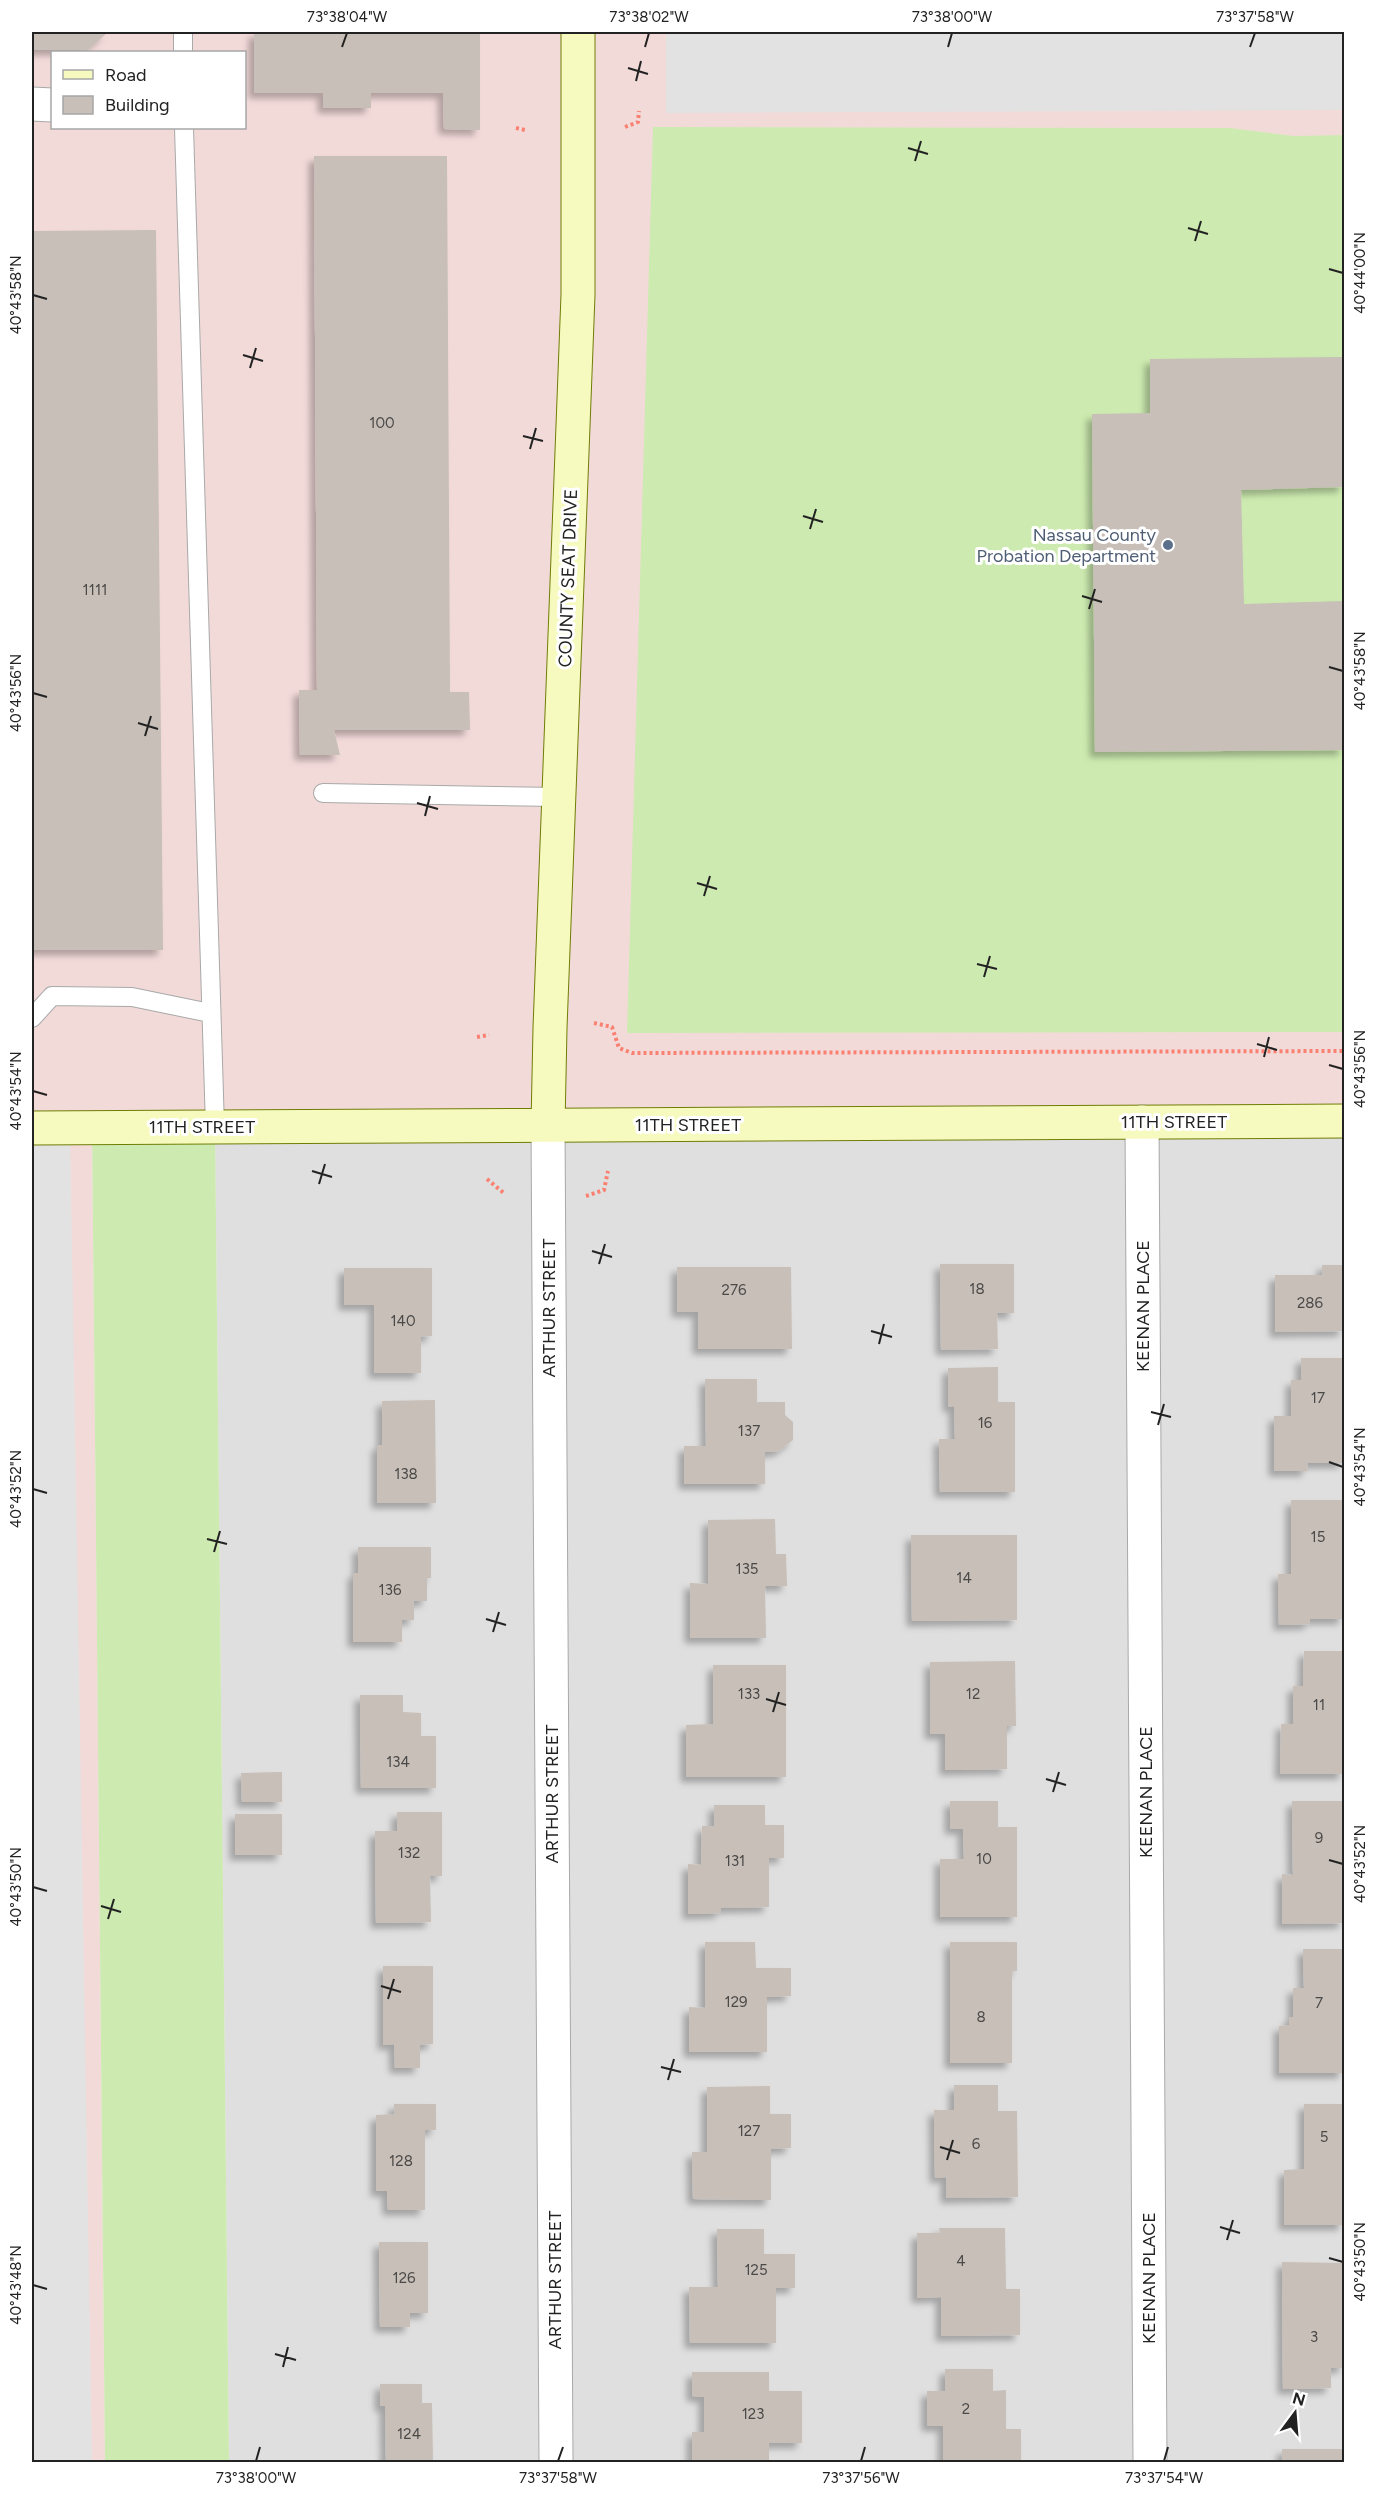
<svg xmlns="http://www.w3.org/2000/svg" width="1376" height="2494" font-family="Figtree,sans-serif">
	<style>
		.residential { fill: #e0dfdf }
		.commercial { fill: #f2dad9; fill-rule: evenodd }
		.grass { fill: #cdebb0 }
		.parking { fill: #e2e2e2 }
		.building { fill: #c7bfb8; filter: url(#shadow) }
		.lines { fill: none; stroke-linecap: round; stroke-linejoin: round }
		.lane-casing { stroke: #a9a9a9; stroke-width: 20 }
		.street-casing { stroke: #a9a9a9; stroke-width: 35 }
		.secondary-casing { stroke: #707d05; stroke-width: 35 }
		.path { stroke: #fa8072; stroke-width: 4; stroke-dasharray: 3 3; stroke-linecap: butt }
		.lane { stroke: #fff; stroke-width: 18 }
		.street { stroke: #fff; stroke-width: 33 }
		.secondary { stroke: #f7fabf; stroke-width: 33 }
		.ticks { fill: none; stroke: #222; stroke-width: 2 }
		.service-dot { fill: #5c6f8a; stroke: #fff; stroke-width: 2 }
		.labels { text-anchor: middle; dominant-baseline: central; stroke-width: 6; stroke-linejoin: round; paint-order: stroke }
		.number-label { font-size: 15px; fill: #4b4948 }
		.service-label { font-size: 18px; fill: #4e5e75; stroke: #fff; text-anchor: end }
		.street-label { font-size: 18px; fill: #222; stroke: #fff }
		.neatline { fill: none; stroke: #222; stroke-width: 2 }
		.ticks-label { font-size: 15px; text-anchor: middle; fill: #222 }
	</style>
	<defs>
		<filter id="shadow"><feDropShadow dx="-5.5" dy="5.5" stdDeviation="3" flood-color="#0004"/></filter>
	</defs>
	<rect width="100%" height="100%" fill="#f2efe9"/>
	<!-- residential -->
	<path class="residential" d="M1344,1121V2462H229L215,1127Z"/>
	<!-- commercial -->
	<path class="commercial" d="M32,32H1344V1121L92,1128L105,2462H32ZM52,52H244V128H52Z"/>
	<!-- grass -->
	<path class="grass" d="M653,127L1230,128L1294,136L1344,135V1032L627,1033Z
		M215,1127L229,2462H105L92,1128Z"/>
	<!-- parking -->
	<path class="parking" d="M666,32H1344V110L666,113Z
		M32,1128H70L92,2462H32Z"/>
	<!-- building -->
	<path class="building" d="M32,32H108L88,50H32Z
		M254,32H480V130L444,129L443,93H371V108H323V93H254Z
		M314,156H447L450,692H469L470,730H334L340,755H300L299,690H317Z
		M156,230L163,950H32V231Z
		M1344,357V487L1241,490L1244,604L1344,601V750L1095,752L1092,414L1150,413V359Z
		M940,1264H1014V1313H997L998,1349L941,1350Z
		M1322,1265H1344V1331L1275,1332V1275H1322Z
		M677,1267H791L792,1349H698V1312H677Z
		M344,1268H432V1336L421,1337V1373H374V1305H344Z
		M1301,1358H1344V1463H1307L1308,1471H1274V1416H1291V1380H1301Z
		M998,1367V1402H1015V1492H940L939,1439H955L954,1406L948,1407V1368Z
		M705,1379H757V1402H785V1415L793,1422V1440L779,1451L765,1452V1484H684V1446H706Z
		M435,1400L436,1503H377V1445H382V1401Z
		M1291,1500H1344V1619H1310V1624L1279,1625L1278,1574H1291Z
		M775,1519L776,1554H786L787,1586H765L766,1638H690V1583L708,1584V1520Z
		M911,1535H1017V1620L912,1621Z
		M358,1547H431V1578H427V1601H414V1620H402V1642H353V1573H358Z
		M1304,1651H1344V1774H1280L1281,1724H1293V1686H1303Z
		M1015,1661L1016,1726H1007V1769L945,1770V1734H930V1662Z
		M713,1665H786V1777H686V1725L713,1724Z
		M360,1695H403V1712L421,1713V1736H436V1788H361Z
		M282,1772V1802H242L241,1773Z
		M950,1801H998V1827H1017V1917H940V1859H964L963,1829H950Z
		M1292,1801H1344V1923L1282,1924V1874L1293,1875Z
		M714,1805H765V1825H784V1858H769V1907L721,1908V1913L688,1914V1864L701,1865L702,1826H714Z
		M397,1812H442V1876H430L431,1922L376,1923L375,1831H397Z
		M235,1814H282V1855H235Z
		M705,1942H755L756,1968H791V1996L767,1997V2052H689V2007L705,2008Z
		M950,1942H1017V1971H1012V2063H950Z
		M1303,1949H1344V2073H1279V2026L1289,2025V2017H1293V1988H1304Z
		M383,1966H433V2044L420,2045V2068H395L394,2044L383,2045Z
		M954,2085H998V2111H1017L1018,2197L946,2198V2177L935,2178L934,2110H954Z
		M770,2086V2114H791V2148L771,2149V2200L693,2199L692,2152H707V2087Z
		M394,2104H436V2130H425V2210H388L387,2191H376V2115L394,2114Z
		M1304,2104H1344V2225H1284V2170L1304,2169Z
		M939,2228H1005L1006,2289H1020V2335L941,2336V2297L917,2298V2233H940Z
		M717,2229H764V2254H795V2288H776V2343H690L689,2287H718Z
		M379,2242H428V2313H410V2327H380Z
		M1282,2262L1342,2263L1344,2368H1331V2388L1283,2389Z
		M945,2369H993V2391L1006,2390V2429H1021V2462H943V2426H927V2391H945Z
		M692,2372H769V2391H802V2443H769V2462H692V2432H704V2397L692,2396Z
		M380,2384H422V2403H432L433,2462H386L385,2406H380Z
		M1282,2449H1344V2462H1282Z"/>
	<g class="lines">
		<defs>
			<path id="lane" d="M183,52V32
				M184,128L215,1127
				M323,793L559,797
				M32,1018L52,996L132,997L210,1013"/>
			<path id="street" d="M32,104L52,105
				M1142,1122L1150,2462
				M548,1125L556,2462"/>
			<path id="secondary" d="M548,1125L550,1028L578,295V32
				M32,1128L1344,1121"/>
		</defs>
		<!-- lane casing -->
		<use href="#lane" class="lane-casing"/>
		<!-- street casing -->
		<use href="#street" class="street-casing"/>
		<!-- secondary casing -->
		<use href="#secondary" class="secondary-casing"/>
		<!-- path -->
		<path class="path" d="M625,127L638,122L639,111
			M516,128L525,130
			M594,1023L612,1027L619,1048L632,1053L1344,1051
			M477,1037L489,1035
			M487,1179L505,1194
			M586,1196L604,1190L608,1171"/>
		<!-- lane -->
		<use href="#lane" class="lane"/>
		<!-- street -->
		<use href="#street" class="street"/>
		<!-- secondary -->
		<use href="#secondary" class="secondary"/>
	</g>
	<!-- ticks -->
	<path class="ticks" d="M342,47L347,33M645,47L649,33M948,47L952,33M1250,47L1255,33M628,68L648,74M636,81L641,61M908,148L928,154M915,161L921,141M1188,228L1208,234M1195,241L1201,221M1329,269L1343,273M33,295L47,299M243,355L263,361M250,368L256,348M523,436L543,441M530,449L536,428M803,516L823,522M810,529L816,509M1082,596L1102,602M1089,609L1095,589M1329,667L1343,671M33,693L47,697M138,723L158,729M145,736L151,716M417,803L438,809M425,816L430,796M697,883L717,889M704,896L710,876M977,964L997,969M984,977L990,956M1257,1044L1277,1050M1264,1057L1269,1037M1329,1065L1343,1069M33,1091L47,1095M312,1171L332,1177M319,1184L325,1164M592,1251L612,1257M599,1264L605,1244M871,1331L892,1337M879,1344L884,1324M1151,1412L1171,1417M1158,1425L1164,1404M1329,1462L1343,1467M33,1489L47,1493M207,1539L227,1544M214,1552L220,1531M486,1619L506,1625M493,1632L499,1612M766,1699L786,1705M773,1712L779,1692M1046,1779L1066,1785M1053,1792L1059,1772M1329,1860L1343,1864M33,1887L47,1891M101,1906L121,1912M108,1919L114,1899M381,1986L401,1992M388,1999L394,1979M661,2067L681,2072M668,2080L674,2059M940,2147L960,2153M947,2160L953,2140M1220,2227L1240,2233M1227,2240L1233,2220M1329,2258L1343,2262M33,2285L47,2289M275,2354L296,2360M283,2367L288,2347M256,2461L260,2447M558,2461L563,2447M861,2461L865,2447M1164,2461L1168,2447"/>
	<!-- markers -->
	<circle class="service-dot" cx="1168" cy="545" r="6"/>
	<g class="labels">
		<!-- number labels -->
		<g class="number-label">
			<text x="382" y="423">100</text>
			<text x="95" y="590">1111</text>
			<text x="977" y="1289">18</text>
			<text x="734" y="1290">276</text>
			<text x="1310" y="1303">286</text>
			<text x="403" y="1321">140</text>
			<text x="1318" y="1398">17</text>
			<text x="985" y="1423">16</text>
			<text x="749" y="1431">137</text>
			<text x="406" y="1474">138</text>
			<text x="1318" y="1537">15</text>
			<text x="747" y="1569">135</text>
			<text x="964" y="1578">14</text>
			<text x="390" y="1590">136</text>
			<text x="749" y="1694">133</text>
			<text x="973" y="1694">12</text>
			<text x="1319" y="1705">11</text>
			<text x="398" y="1762">134</text>
			<text x="1319" y="1838">9</text>
			<text x="409" y="1853">132</text>
			<text x="984" y="1859">10</text>
			<text x="735" y="1861">131</text>
			<text x="736" y="2002">129</text>
			<text x="1319" y="2003">7</text>
			<text x="981" y="2017">8</text>
			<text x="749" y="2131">127</text>
			<text x="1324" y="2137">5</text>
			<text x="976" y="2144">6</text>
			<text x="401" y="2161">128</text>
			<text x="961" y="2261">4</text>
			<text x="756" y="2270">125</text>
			<text x="404" y="2278">126</text>
			<text x="1314" y="2337">3</text>
			<text x="966" y="2409">2</text>
			<text x="753" y="2414">123</text>
			<text x="409" y="2434">124</text>
		</g>
		<!-- service labels -->
		<g class="service-label">
			<text x="1156" y="535">Nassau County<tspan x="1156" dy="21">Probation Department</tspan></text>
		</g>
		<!-- street labels -->
		<g class="street-label">
			<text transform="translate(568 578) rotate(-88)">COUNTY SEAT DRIVE</text>
			<text x="1174" y="1122">11TH STREET</text>
			<text x="688" y="1125">11TH STREET</text>
			<text x="202" y="1127">11TH STREET</text>
			<text transform="translate(1143 1306) rotate(-90)">KEENAN PLACE</text>
			<text transform="translate(549 1308) rotate(-90)">ARTHUR STREET</text>
			<text transform="translate(1146 1792) rotate(-90)">KEENAN PLACE</text>
			<text transform="translate(552 1794) rotate(-90)">ARTHUR STREET</text>
			<text transform="translate(1149 2278) rotate(-90)">KEENAN PLACE</text>
			<text transform="translate(555 2280) rotate(-90)">ARTHUR STREET</text>
		</g>
	</g>
	<!-- border -->
	<rect width="1376" height="2494" fill="none" stroke="#ffffff" stroke-width="66"/>
	<!-- legend -->
	<rect x="51" y="51" width="195" height="78" fill="#ffffff" stroke="#a7a7a7" stroke-width="1.5"/>
	<rect x="63" y="70" width="30" height="9" fill="#f7fabf" stroke="#a7a7a7" stroke-width="1.5"/>
	<text x="105" y="81" font-size="18" fill="#222222">Road</text>
	<rect x="63" y="96" width="30" height="18" fill="#c7bfb8" stroke="#a7a7a7" stroke-width="1.5"/>
	<text x="105" y="111" font-size="18" fill="#222222">Building</text>
	<!-- north arrow -->
	<g transform="translate(1295 2413) rotate(16)" stroke="#ffffff" stroke-width="4.5" paint-order="stroke">
	<path d="M0-4.5L10 22L0 15L-10 22Z" fill="#222222"/>
	<text y="-9" font-size="16" font-weight="bold" text-anchor="middle" fill="#222222">N</text>
	</g>
	<rect x="33" y="33" width="1310" height="2428" class="neatline"/>
	<g class="ticks-label">
		<text x="347" y="22">73°38'04"W</text>
		<text x="649" y="22">73°38'02"W</text>
		<text x="952" y="22">73°38'00"W</text>
		<text x="1255" y="22">73°37'58"W</text>
		<text transform="translate(1360 273) rotate(-90)" y="5">40°44'00"N</text>
		<text transform="translate(16 295) rotate(-90)" y="5">40°43'58"N</text>
		<text transform="translate(1360 671) rotate(-90)" y="5">40°43'58"N</text>
		<text transform="translate(16 693) rotate(-90)" y="5">40°43'56"N</text>
		<text transform="translate(1360 1069) rotate(-90)" y="5">40°43'56"N</text>
		<text transform="translate(16 1091) rotate(-90)" y="5">40°43'54"N</text>
		<text transform="translate(1360 1467) rotate(-90)" y="5">40°43'54"N</text>
		<text transform="translate(16 1489) rotate(-90)" y="5">40°43'52"N</text>
		<text transform="translate(1360 1864) rotate(-90)" y="5">40°43'52"N</text>
		<text transform="translate(16 1887) rotate(-90)" y="5">40°43'50"N</text>
		<text transform="translate(1360 2262) rotate(-90)" y="5">40°43'50"N</text>
		<text transform="translate(16 2285) rotate(-90)" y="5">40°43'48"N</text>
		<text x="256" y="2483">73°38'00"W</text>
		<text x="558" y="2483">73°37'58"W</text>
		<text x="861" y="2483">73°37'56"W</text>
		<text x="1164" y="2483">73°37'54"W</text>
	</g>
</svg>
